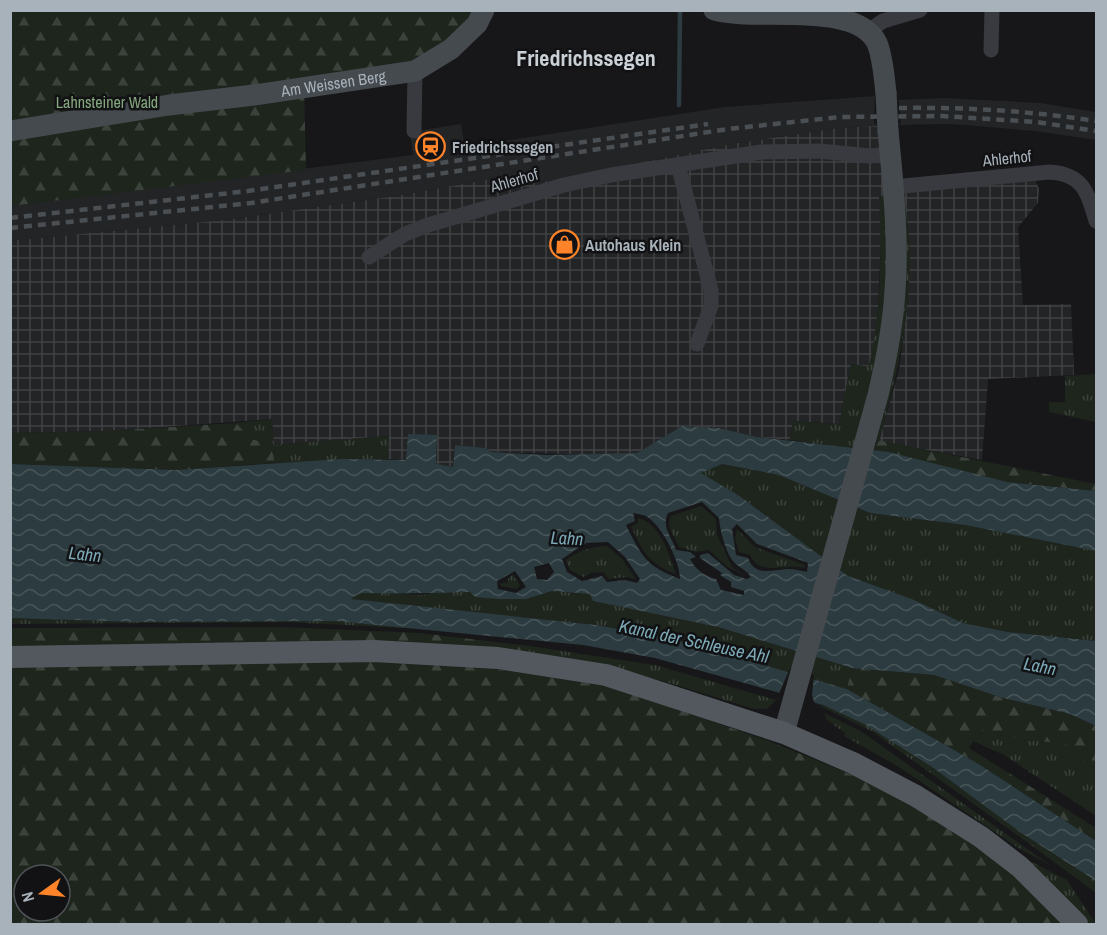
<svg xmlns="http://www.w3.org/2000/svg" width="1107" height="935" font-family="'Archivo Narrow',sans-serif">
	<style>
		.built { fill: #232426 }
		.industrial { fill: url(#industrial-grid) }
		.grass { fill: url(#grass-tufts) }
		.forest { fill: url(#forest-firs); fill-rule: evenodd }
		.water { fill: url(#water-waves); fill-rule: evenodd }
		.pier { fill: #171719 }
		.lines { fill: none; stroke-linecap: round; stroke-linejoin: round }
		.stream { stroke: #2c3b3f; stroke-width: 4.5 }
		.street { stroke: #383a3f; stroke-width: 15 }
		.secondary { stroke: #454a4f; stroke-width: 21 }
		.primary { stroke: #53585e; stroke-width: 22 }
		.rail { stroke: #4a4f54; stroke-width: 4.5; stroke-dasharray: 8 6; stroke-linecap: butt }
		.secondary-bridge { stroke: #454a4f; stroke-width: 21 }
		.labels { text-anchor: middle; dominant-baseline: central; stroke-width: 5; stroke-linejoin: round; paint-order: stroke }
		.street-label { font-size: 16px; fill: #a8b2ba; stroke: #121214 }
		.park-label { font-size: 16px; fill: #85a77e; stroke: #121214 }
		.poi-label { font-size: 16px; font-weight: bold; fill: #a8b2ba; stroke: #121214; text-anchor: start }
		.water-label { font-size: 18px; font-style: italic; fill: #7daab8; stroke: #121214 }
		.district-label { font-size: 22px; font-weight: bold; fill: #c9d0d6; stroke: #121214 }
	</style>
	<defs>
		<pattern id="industrial-grid" width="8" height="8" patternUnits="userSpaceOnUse" patternTransform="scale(1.5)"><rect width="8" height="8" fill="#232426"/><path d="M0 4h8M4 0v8" fill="none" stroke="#404143"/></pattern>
		<pattern id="grass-tufts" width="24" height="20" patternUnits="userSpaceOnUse" patternTransform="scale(1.5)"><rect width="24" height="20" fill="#1d251c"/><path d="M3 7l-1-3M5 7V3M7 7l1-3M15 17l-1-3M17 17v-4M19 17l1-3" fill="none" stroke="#3b423b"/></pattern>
		<pattern id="forest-firs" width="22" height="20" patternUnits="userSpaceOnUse" patternTransform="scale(1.5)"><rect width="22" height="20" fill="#1d251c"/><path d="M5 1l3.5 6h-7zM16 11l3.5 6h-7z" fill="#3b423b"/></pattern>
		<pattern id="water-waves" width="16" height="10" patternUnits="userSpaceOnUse" patternTransform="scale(1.5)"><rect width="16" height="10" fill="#2c3b3f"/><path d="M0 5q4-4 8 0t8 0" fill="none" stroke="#485559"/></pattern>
	</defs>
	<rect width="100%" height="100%" fill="#171719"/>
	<!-- built -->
	<path class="built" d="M875,96L874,123L877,126L838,128L732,144L549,181L529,183L519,178L518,174L396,196L224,220L11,241L10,206L413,155L410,132L461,124L465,147L725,107Z
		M944,98L1041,103L1096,112V140L1035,131L951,124L898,125L901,123L899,101L897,100Z"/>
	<!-- industrial -->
	<path class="industrial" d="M877,126L886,195L881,239L877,330L869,367L851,364L839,424L793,421L790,440L757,437L719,428L682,426L637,453L611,455L491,452L486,448L455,445L453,467L436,465L437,435L407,460L388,459V436L273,445L272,419L106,431L11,433L10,241L224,220L396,196L518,174L519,178L528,177L529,183L549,181L732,144L838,128Z
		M1035,179L1039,189L1038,203L1018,227L1023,305L1071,304L1074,375L988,379L982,460L879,441L899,370L908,301L906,213L902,190Z"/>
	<!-- grass -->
	<path class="grass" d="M886,195L889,279L878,364L853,448L790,440L793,421L839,424L851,364L869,367C881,310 882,255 879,197Z
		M905,204C919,283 900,365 879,441L877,440L889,394Z
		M1096,374V422L1049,412V402H1065V376Z
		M272,419L274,445L389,436L388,459L274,463L273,445L251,439L236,423Z
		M722,464L779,475L870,513L965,525L1096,551V641L1008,632L963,623L912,599L848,576L738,495L700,473Z
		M701,506L716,519L717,535L732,567L746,576L726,566L709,550L696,552L679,547C675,536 665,527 671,516Z
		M638,518C660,523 669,554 676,574C649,564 643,552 631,527L638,523Z
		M737,529L755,547L805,565V568C783,563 760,577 750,555L739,552L735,539Z
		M607,546L622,559L636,579L626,577L608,579L604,572L592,573L583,577L570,570L566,560C580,550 590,547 607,546Z
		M513,575L520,585L517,589L501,586L500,584L508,582V578Z
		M552,591L590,594L593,601L718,627L852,668L847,689L673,639L596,625L350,599L363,592L424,595L435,592H470L475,597L526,599Z
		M11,618L137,622L335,621L422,629L286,622L11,624Z
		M530,646L655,665L776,700L767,709H754L663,681L602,666L512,654L529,650Z
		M814,703C889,724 968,798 1035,841L1031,845L873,732Z
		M824,713L862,732L1050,865L1020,849L899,767L844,736L845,733L827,720Z
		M981,729L1022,740L1065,743L1096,770V816L1004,755L973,741Z
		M1028,860L1067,880L1096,924H1090Z"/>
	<!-- forest -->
	<path class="forest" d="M10,11H479L439,51L412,63L304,84L306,170L11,206Z
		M236,423L251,439L273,445L274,463L175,470L11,464V433L106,431Z
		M877,440L1096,484V491L1007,482L874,450Z
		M284,627L420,633L530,646L529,650L512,654L11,650V628Z
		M434,660L608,686L769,741L887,789L911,801L1012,872L1066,924H11L10,664ZM24,875H60V911H24Z
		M852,668L934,675L1003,698L1070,714L1096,726V770L1064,743L1022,740L981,729L969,748L1096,828V841L977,763L847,689Z
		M1035,841L1096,881V893L1031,845Z"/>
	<!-- water -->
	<path class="water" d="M682,426L719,428L757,437L889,452L1007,482L1096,491V551L965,525L870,513L779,475L722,464L701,473L738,495L848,576L912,599L963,623L1008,632L1096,641V726L1070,714L1003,698L934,675L852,668L718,627L593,601L590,594L552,591L526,599H498L475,597L470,592C434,593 399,594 363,593C359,593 354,597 351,599L596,625L673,639L847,689L977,763L1096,841V881L1020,832L932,767L864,724L823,705L655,658L583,645L335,621L137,622L11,618V464L175,470L342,459L406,460L408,434L437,435L436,464L453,467L455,445L486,448L491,452L548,455L637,453ZM702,502L719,518C720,530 726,556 736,564C742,569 746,570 751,577L747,579L734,575L708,553L700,555V558L722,573L720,575L731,582V587L744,591V595L721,590L716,579C703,575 697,571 690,559L696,557L690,552L676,550C672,537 661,527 668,513ZM633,513C639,514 646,515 650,519C664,530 680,562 680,579C646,566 642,557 626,525L635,521ZM737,524L757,544L808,563L807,572C801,571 795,569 788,569C771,570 755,577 748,558L736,555L732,529ZM608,542L625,557L640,579L637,583L625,580L607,582L602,576L582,581L567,572L562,559L586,543ZM549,563L554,572L547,580L537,579L534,567ZM515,571L526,587L516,593L498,589L497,581Z"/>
	<!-- pier -->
	<path class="pier" d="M790,668L814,675L812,695L815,706L778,696Z"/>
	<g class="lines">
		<!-- stream -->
		<path class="stream" d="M679,105L680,12"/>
		<!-- street -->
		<path class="street" d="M870,30L883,21L920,10
			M991,50L992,10
			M414,131L415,71
			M678,165L711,290V306L697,344
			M893,187L1049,172C1082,174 1087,190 1096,221
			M369,257L405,234L428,225L564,185L611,175L762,152L819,151L870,156L890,154"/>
		<!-- secondary -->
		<g class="secondary">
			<path d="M714,10C757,22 856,0 877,43C883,58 884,76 886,93"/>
			<path id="s1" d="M10,131L169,105L254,95L415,71L451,49L477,24L484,10"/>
			<path d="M784,733L878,395C886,361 893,326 895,291C899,238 893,183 888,131"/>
		</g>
		<!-- primary -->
		<path class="primary" d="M10,657L374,651L498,658L606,675L784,733L853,763L916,796L981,837L1020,867L1077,924"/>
		<!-- rail -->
		<path class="rail" d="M899,108C966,107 1031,111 1096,121
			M10,218L248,191L708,124
			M10,228L251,203L728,129L840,117L942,116L1036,122L1096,131"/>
		<!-- secondary-bridge -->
		<path class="secondary-bridge" d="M886,93L888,131"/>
	</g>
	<!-- icons -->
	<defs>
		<symbol id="station-ring" viewBox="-11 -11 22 22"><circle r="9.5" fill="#121214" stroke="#ff8429" stroke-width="1.5"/><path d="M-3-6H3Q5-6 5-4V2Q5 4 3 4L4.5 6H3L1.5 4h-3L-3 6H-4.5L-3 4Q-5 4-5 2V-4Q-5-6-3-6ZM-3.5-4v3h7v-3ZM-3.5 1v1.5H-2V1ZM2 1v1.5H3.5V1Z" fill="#ff8429"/></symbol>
		<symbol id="shop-ring" viewBox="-11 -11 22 22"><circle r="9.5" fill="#121214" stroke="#ff8429" stroke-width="1.5"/><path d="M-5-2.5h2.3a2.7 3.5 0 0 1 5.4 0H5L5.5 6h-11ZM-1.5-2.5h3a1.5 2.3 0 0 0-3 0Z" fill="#ff8429"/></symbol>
	</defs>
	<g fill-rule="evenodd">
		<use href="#station-ring" x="414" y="130" width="33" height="33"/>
		<use href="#shop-ring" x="548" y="228" width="33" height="33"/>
	</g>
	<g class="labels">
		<!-- street labels -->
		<g class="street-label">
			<text stroke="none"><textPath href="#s1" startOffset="327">Am Weissen Berg</textPath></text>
			<text transform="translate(1007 158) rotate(-6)">Ahlerhof</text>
			<text transform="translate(514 180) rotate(-16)">Ahlerhof</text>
		</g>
		<!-- park labels -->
		<g class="park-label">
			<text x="107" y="102">Lahnsteiner Wald</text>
		</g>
		<!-- poi labels -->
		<g class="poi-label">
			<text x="452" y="147">Friedrichssegen</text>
			<text x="585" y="245">Autohaus Klein</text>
		</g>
		<!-- water labels -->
		<g class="water-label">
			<text transform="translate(567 538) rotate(3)">Lahn</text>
			<text transform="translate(85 554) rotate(6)">Lahn</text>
			<text transform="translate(694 641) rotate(12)">Kanal der Schleuse Ahl</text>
			<text transform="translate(1040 666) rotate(11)">Lahn</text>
		</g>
		<!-- district labels -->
		<g class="district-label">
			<text x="586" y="58">Friedrichssegen</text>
		</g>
	</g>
	<!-- border -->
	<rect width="1107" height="935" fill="none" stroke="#a8b2ba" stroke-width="24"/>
	<!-- north arrow -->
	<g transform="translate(42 893) rotate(255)"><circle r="28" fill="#121214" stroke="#4e5256" stroke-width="1.5"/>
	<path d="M0-4.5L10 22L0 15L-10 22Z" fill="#ff8429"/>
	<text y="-9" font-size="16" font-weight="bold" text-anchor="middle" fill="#a8b2ba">N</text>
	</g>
</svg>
